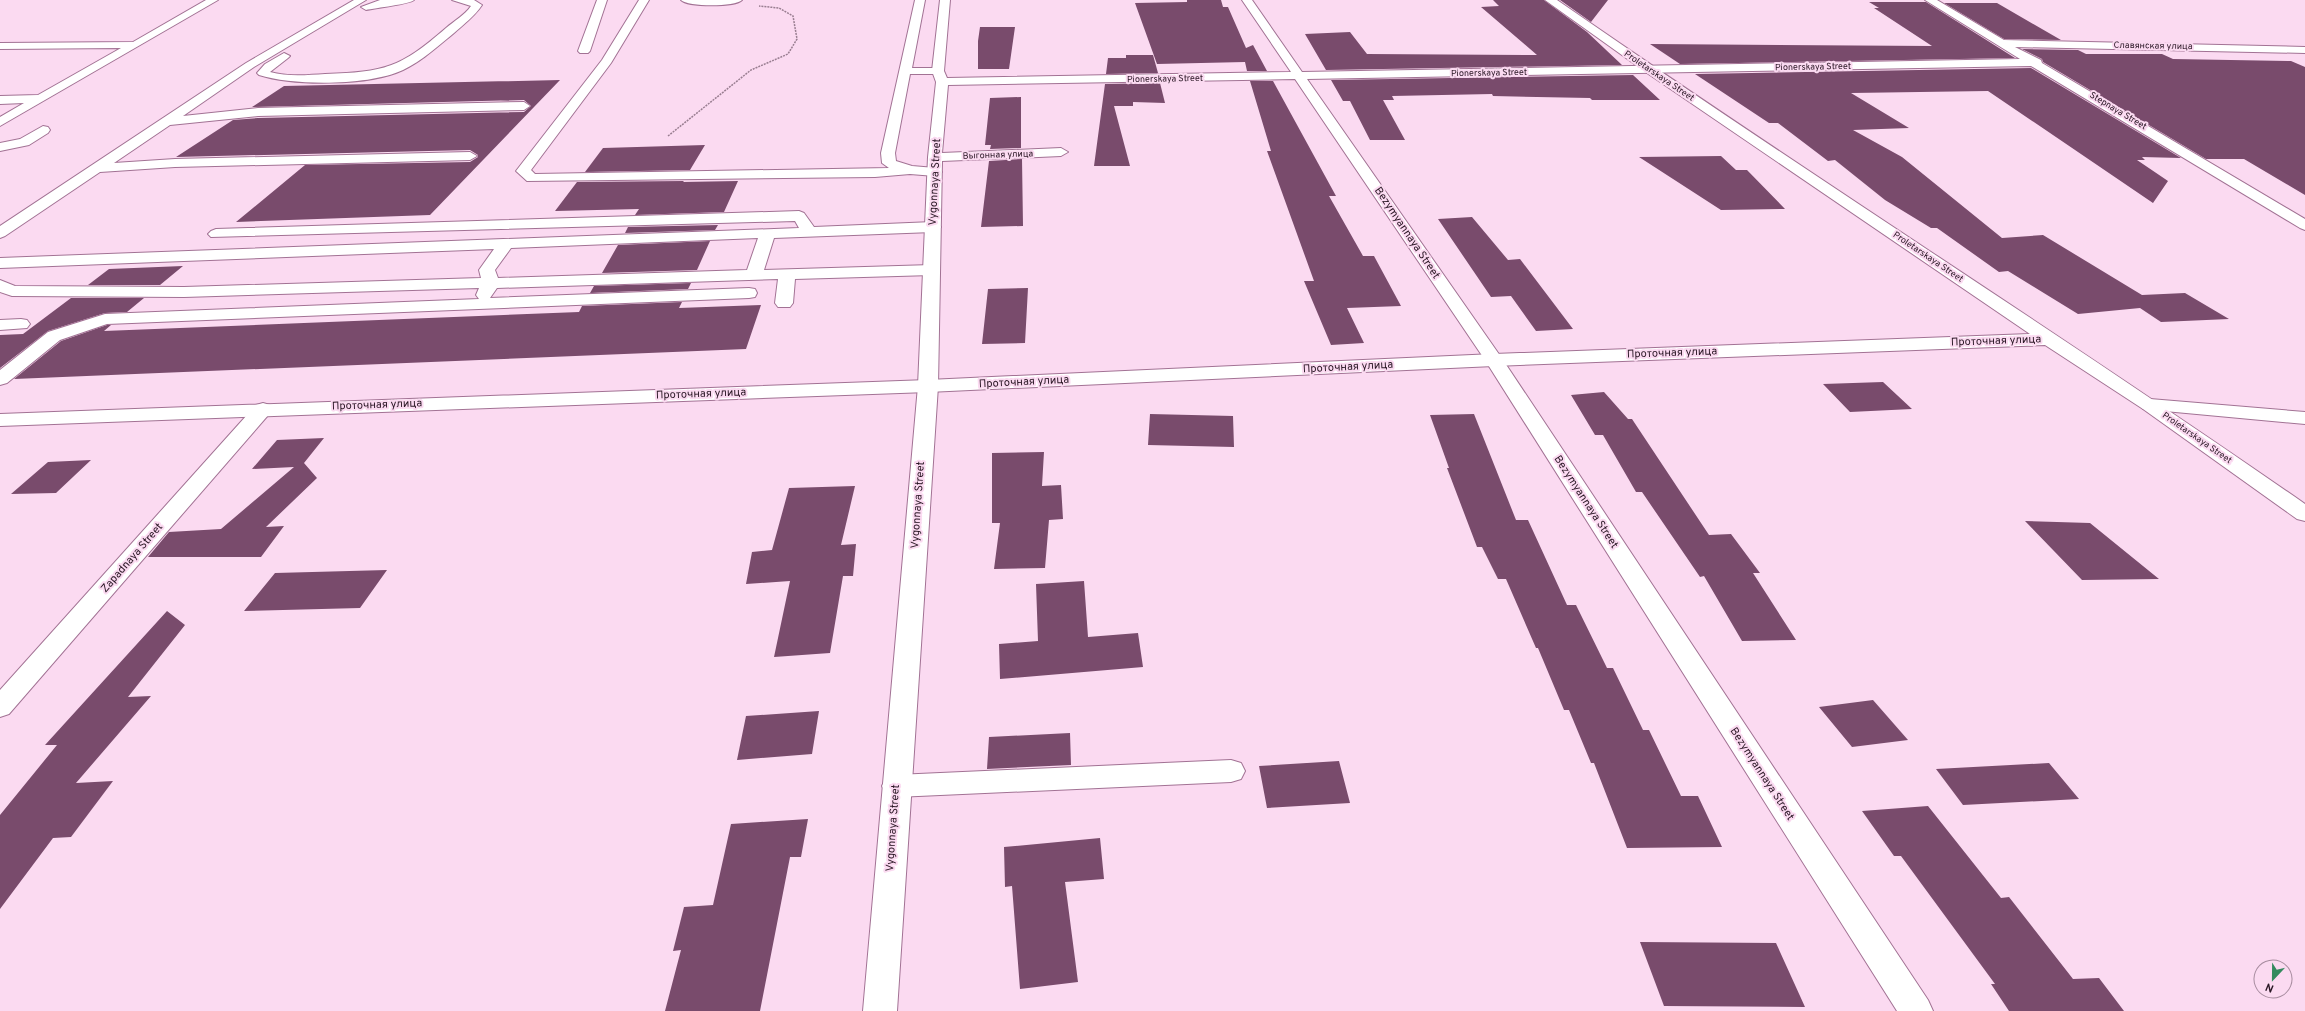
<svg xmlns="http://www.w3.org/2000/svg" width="2305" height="1011" font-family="Overpass,sans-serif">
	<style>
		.building { fill: #794b6c }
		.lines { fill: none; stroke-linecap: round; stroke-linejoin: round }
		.service-casing { stroke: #a27294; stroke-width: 2 }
		.minor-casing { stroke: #a27294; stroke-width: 2 }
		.tertiary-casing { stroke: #a27294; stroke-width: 2 }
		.path { stroke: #997e91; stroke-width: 1.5; stroke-dasharray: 2 1; stroke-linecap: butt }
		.service { fill: #fff; fill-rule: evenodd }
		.minor { fill: #fff; fill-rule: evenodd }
		.tertiary { fill: #fff; fill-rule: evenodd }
		.labels { text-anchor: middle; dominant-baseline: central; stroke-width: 4; stroke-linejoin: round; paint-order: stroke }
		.far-street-label { font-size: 9px; fill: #291624; stroke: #fbdaf1 }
		.street-label { font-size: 11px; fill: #291624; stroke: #fbdaf1 }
	</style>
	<rect width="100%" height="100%" fill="#fbdaf1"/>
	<!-- building -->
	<path class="building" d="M1187,0H1221L1223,7H1228L1246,48L1253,45L1267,71H1247L1245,62L1157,64L1135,3L1187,2Z
		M1493,0H1544L1587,32L1622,65L1326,70L1305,34L1350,32L1367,54L1537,55L1481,7L1499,6Z
		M1560,0H1608L1591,22Z
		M1869,2H1926L2015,58L1680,64L1650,44L1932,46L1874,8H1879Z
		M1944,3H1997L2061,40L2004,39Z
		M980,27H1015L1009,69H978V41Z
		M2022,49L2078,50L2086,54H2162L2173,59L2291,61L2305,67V195L2244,159H2206L2043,62L2042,59Z
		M1126,55H1153L1158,73L1106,74L1108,58H1126Z
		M2031,68L2181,158L2142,157L2145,160H2137L2168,181L2153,203L1988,91L1851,93L1909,128L1853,130L1902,157L2002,238L2043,235L2142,295L2185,293L2229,319L2161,322L2140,308L2078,314L2008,271L1999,272L1937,228H1931L1885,200L1835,160L1828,161L1778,123H1769L1695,74Z
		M1633,75L1660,100H1592L1590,98L1493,96L1492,94L1392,96L1394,100H1383L1405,140H1370L1350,101H1343L1331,80Z
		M560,80L430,215L236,222L305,165L470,162L478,157V155L470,150L176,157L233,120L258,118L524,112L531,106L524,100L252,107L284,86Z
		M1250,81H1273L1336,196H1329L1363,256H1374L1401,306L1347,308L1364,343L1331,345L1304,281H1314L1267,151H1271Z
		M1160,83L1165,103L1133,102V106H1114L1130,166H1094L1105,84Z
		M1021,97V148L990,149L991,145H985L990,98Z
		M705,145L690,170L585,172L603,148Z
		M1721,156L1736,170H1747L1785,209L1721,210L1639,157Z
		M1022,159L1023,226L981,227L989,161Z
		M684,181L683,182L738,181L724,212L635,215L639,209L555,211L577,182Z
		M1472,217L1508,260L1520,259L1573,329L1536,331L1511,296L1491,297L1438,219Z
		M718,225L715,230L625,233L628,227Z
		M710,241L697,270L602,273L618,245Z
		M183,266L160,285H88L109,269Z
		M691,283L688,289L590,293L594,286Z
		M1028,288L1025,343L982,344L988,289Z
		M71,298H144L127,312L105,313L48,331L0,368V335L23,334Z
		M682,302L679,308L761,305L746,349L14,379L61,341L107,325H111L104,331L579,312L582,306Z
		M1883,382L1912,409L1850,412L1823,384Z
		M1604,392L1628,419H1632L1709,535L1731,534L1760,573H1753L1796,640L1742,641L1704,576L1700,577L1642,492H1636L1603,435H1595L1571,395Z
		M1150,414L1233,416L1234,447L1148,445Z
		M1474,414L1516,520H1528L1567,605H1576L1607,668H1613L1643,730H1649L1681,796H1698L1722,847L1627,848L1594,763H1591L1569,710H1564L1538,648H1536L1506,579H1498L1482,547H1477L1447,468H1449L1430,415Z
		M324,438L304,463L317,478L266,527L284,526L261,557H148L169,532L221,529L294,467L252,469L277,440Z
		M1044,452L1042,486L1061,485L1063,519L1049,520L1045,568L994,569L1000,523H992V453Z
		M91,460L56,493L11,494L48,462Z
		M855,486L841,545L856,544L853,576H843L830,653L774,657L790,581L746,584L752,552L772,550L789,488Z
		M2025,521L2090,523L2159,579L2082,580Z
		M387,570L360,608L244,611L275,573Z
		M1084,581L1088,637L1138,633L1143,667L1000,679L999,644L1038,641L1036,584Z
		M167,611L185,625L128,697L151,696L76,783L113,781L71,837L53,838L0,909V815L57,745H45Z
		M1873,700L1908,740L1852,747L1819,707Z
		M819,711L812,754L737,760L746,716Z
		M1070,733L1071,765L987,769L989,737Z
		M1339,761L1350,803L1267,808L1259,766Z
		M2049,763L2079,799L1963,805L1936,769Z
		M1928,806L2001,898L2009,897L2073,979L2099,978L2124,1011H2009L1991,984H1995L1901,856H1894L1862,811Z
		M808,819L801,857H790L760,1011H665L681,950L673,951L684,907L713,905L731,824Z
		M1100,838L1104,879L1065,882L1078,982L1020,989L1012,886L1005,887L1004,847Z
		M1640,942L1776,943L1805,1007L1664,1006Z"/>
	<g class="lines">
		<defs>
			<path id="service" d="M206,0H218L0,126V117L24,103L0,104V96L38,95L121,48L0,49V43L133,42Z
				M354,0H366L254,67L183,116L258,108L524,102L530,106L524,110L258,116L170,125L114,163L175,159L470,152L477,156L470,160L175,167L100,172L5,236L0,238V226L246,63Z
				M380,0H414C411,4 375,8 366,10L361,7Z
				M452,0H474L482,5C475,16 464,24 454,33C438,46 422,61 403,70C369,86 294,86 259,75L257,73L265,64L284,53L290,56L288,58L270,72C288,77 307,75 325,74C385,72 400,68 446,28C454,21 465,15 471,6Z
				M597,0H607L590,51L588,53H580L578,51Z
				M639,0H649L611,63L531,170L535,174L889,168L882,163L881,153L915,0H925L912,68H938L944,71L938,74H910L895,153L896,161L912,166L935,168L942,172L935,176L910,174L875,177L527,181L516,171L602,60Z
				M681,0H742C735,7 688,7 681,0Z
				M43,126L48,127L50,130L48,133L29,145L0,151V143L20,139Z
				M799,211L804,213L814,227L933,222L938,224L941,227L938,230L933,232L774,238L764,270L932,265L938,267L940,270L938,273L932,275L795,279L793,303L790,307H778L775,303L778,279L497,288L490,298L749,288L755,289L757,293L755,297L749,298L107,324L60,340L7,383L0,385V370L48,332L105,314L479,299L476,295L479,288L184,297L12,296L0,292V280L15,286L184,287L481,278L479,270L494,249L0,268V258L799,228L795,221L211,237L208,234L211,231L216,229ZM758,238L747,270L498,278L495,270L511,248Z
				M21,319L27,320L30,324L27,328L0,330V320Z
				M1231,760L1241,763L1245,771L1241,779L1231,782L896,797L886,794L882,786L886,778L896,775Z"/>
			<path id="minor" d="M940,0H950L944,71L947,78L1291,72L1242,0H1252L1302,72L2020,59L1925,0H1937L2004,40L2305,47V53L2015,47L2041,60L2042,63L2305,219V230L2300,228L2031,66L1307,79L1503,360L1928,1000L1933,1011H1897L1485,360L1295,79L948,85L942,153L1061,148L1068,152L1061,156L942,161L938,386L897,1011H863L918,386L928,157L936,82L932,71Z
				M2150,399L2305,412V424L2143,409L2140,405L2143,401Z
				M263,403L270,405L273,409L270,413L9,714L0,717V690L256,405Z"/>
			<path id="tertiary" d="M1545,0H1557C1804,172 2058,332 2305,504V521L2297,519L2143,409L2045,345L1494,366L928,392L0,426V414L928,380L1494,354L2030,334L1647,73Z"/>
		</defs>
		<!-- service casing -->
		<use href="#service" class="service-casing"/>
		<!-- minor casing -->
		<use href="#minor" class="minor-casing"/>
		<!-- tertiary casing -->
		<use href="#tertiary" class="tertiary-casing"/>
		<!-- path -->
		<path class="path" d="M668,136L751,70L788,54L797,39L793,16L779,8L759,6"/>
		<!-- service -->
		<use href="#service" class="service"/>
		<!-- minor -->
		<use href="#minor" class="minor"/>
		<!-- tertiary -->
		<use href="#tertiary" class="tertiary"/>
	</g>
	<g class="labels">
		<!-- far-street labels -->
		<g class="far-street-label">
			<text transform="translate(2153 46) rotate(1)">Славянская улица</text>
			<text transform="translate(1813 67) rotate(-1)">Pionerskaya Street</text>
			<text transform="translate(1489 73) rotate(-1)">Pionerskaya Street</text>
			<text transform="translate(1659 76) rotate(34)">Proletarskaya Street</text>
			<text transform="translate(1165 79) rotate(-1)">Pionerskaya Street</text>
			<text transform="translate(2118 111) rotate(31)">Stepnaya Street</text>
			<text transform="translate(998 155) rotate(-2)">Выгонная улица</text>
			<text transform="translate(1928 257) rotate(34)">Proletarskaya Street</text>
			<text transform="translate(2197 438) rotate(35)">Proletarskaya Street</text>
		</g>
		<!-- street labels -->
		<g class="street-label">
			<text transform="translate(935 182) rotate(-87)">Vygonnaya Street</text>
			<text transform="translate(1407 233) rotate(56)">Bezymyannaya Street</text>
			<text transform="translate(1996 341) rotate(-2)">Проточная улица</text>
			<text transform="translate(1672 353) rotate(-2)">Проточная улица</text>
			<text transform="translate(1348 367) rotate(-3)">Проточная улица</text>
			<text transform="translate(1024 382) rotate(-3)">Проточная улица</text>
			<text transform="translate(701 394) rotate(-2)">Проточная улица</text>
			<text transform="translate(377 405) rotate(-2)">Проточная улица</text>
			<text transform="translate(1586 502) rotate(57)">Bezymyannaya Street</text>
			<text transform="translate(918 505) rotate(-86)">Vygonnaya Street</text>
			<text transform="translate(132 558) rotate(-49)">Zapadnaya Street</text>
			<text transform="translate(1762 774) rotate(57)">Bezymyannaya Street</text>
			<text transform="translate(893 828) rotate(-86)">Vygonnaya Street</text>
		</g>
	</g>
	<!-- north arrow -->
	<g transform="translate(2273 979) rotate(202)"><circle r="19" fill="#fbdaf1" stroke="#a78c9f"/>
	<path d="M0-3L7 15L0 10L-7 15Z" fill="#338a5e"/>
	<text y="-6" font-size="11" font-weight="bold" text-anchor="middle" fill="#291624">N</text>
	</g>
</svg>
